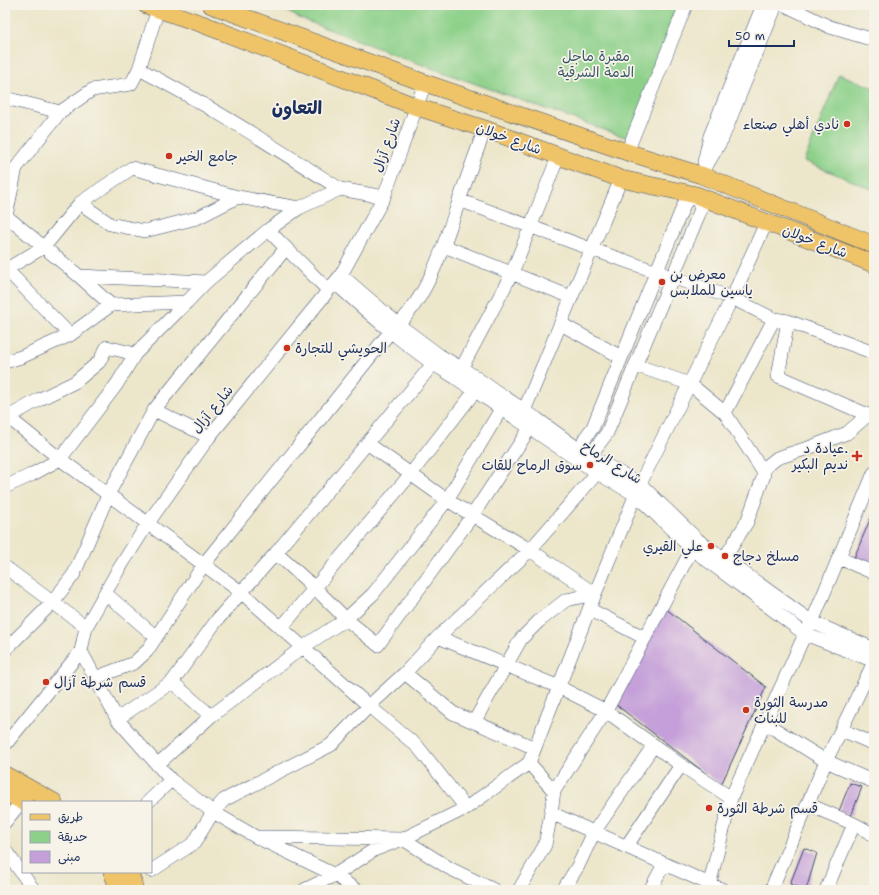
<svg xmlns="http://www.w3.org/2000/svg" width="879" height="895" font-family="'Shantell Sans','Playpen Sans Arabic',sans-serif">
	<style>
		.green { fill: #8cd089; stroke: #548074 }
		.building { fill: #c49fd9 }
		.lines { fill: none; stroke-linecap: round; stroke-linejoin: round }
		.minor-casing { stroke: #3a4a6e; stroke-width: 14 }
		.major-casing { stroke: #3a4a6e; stroke-width: 18 }
		.minor { stroke: #fff; stroke-width: 13 }
		.major { stroke: #efc469; stroke-width: 17 }
		.poi-dot { fill: #c8321e; stroke: #f7f3e8; stroke-width: 1.5 }
		.labels { text-anchor: middle; dominant-baseline: central; stroke-width: 3.5; stroke-linejoin: round; paint-order: stroke }
		.park-label { font-size: 14px; fill: #375769; stroke: #f7f3e8 }
		.poi-label { font-size: 14px; fill: #1b2f5e; stroke: #f7f3e8; text-anchor: start }
		.street-label { font-size: 14px; fill: #1b2f5e; stroke: #f7f3e8 }
		.district-label { font-size: 18px; font-weight: bold; fill: #1b2f5e; stroke: #f7f3e8 }
	</style>
	<rect width="100%" height="100%" fill="#f7f3e8"/>
	<filter id="ink" filterUnits="userSpaceOnUse"><feTurbulence type="fractalNoise" baseFrequency=".025" numOctaves="2"/><feDisplacementMap in="SourceGraphic" scale="8" xChannelSelector="R" yChannelSelector="G"/><feConvolveMatrix kernelMatrix="1 2 1 2 8 2 1 2 1" color-interpolation-filters="sRGB"/></filter>
	<filter id="wash" filterUnits="userSpaceOnUse"><feTurbulence type="fractalNoise" baseFrequency=".012" numOctaves="4" result="noise"/><feDisplacementMap in="SourceGraphic" scale="16" xChannelSelector="R" yChannelSelector="G"/><feGaussianBlur stdDeviation="0.9" result="paint"/><feColorMatrix in="noise" values="0 0 0 0 0 0 0 0 0 0 0 0 0 0 0 0 0 1.4 0 .05"/><feComposite in="paint" operator="in"/></filter>
	<g filter="url(#wash)">
		<rect width="100%" height="100%" fill="#ece6ca"/>
		<!-- green -->
		<path class="green" d="M277,5H683L630,139L417,63L299,18Z
			M839,74L874,88V190L804,161Z"/>
		<g id="blocks">
			<!-- building -->
			<path class="building" d="M874,510V567L854,558Z
				M665,608L766,687L721,785L615,704Z
				M850,783L862,787L851,816L839,811Z
				M804,848L817,853L806,890L790,884Z"/>
		</g>
	</g>
	<g filter="url(#ink)">
		<use href="#blocks" fill-opacity="0" stroke="#3a4a6e" stroke-width="1"/>
		<g class="lines">
			<defs>
				<path id="minor" d="M785,5L830,27L874,40
					M139,69L158,9
					M5,98L60,112
					M627,152L686,5
					M704,162L710,136L763,5
					M701,175L722,139L776,5
					M459,200L591,249L732,298L774,319L788,321L874,353
					M80,203L110,224L145,231L197,218L238,197
					M268,230L328,290
					M444,246L571,297
					M6,269L70,335
					M5,270L44,247L80,203L132,168L238,197L299,208
					M341,275L399,325L439,355L463,369L537,419L581,451L640,484L698,540L812,622L874,649
					M79,276L206,282
					M335,283C374,318 412,352 456,378L597,473L636,495L692,549L805,634L874,661
					M111,305L79,276L6,216L16,168L60,112L92,90L131,84L139,69C209,105 274,147 340,189
					M788,321L778,376L868,415L874,416
					M561,324L621,357
					M5,362L21,357L70,335L111,305L187,302L206,282L268,230L299,208L340,189L384,197
					M635,365L690,384L725,413L762,470L764,475L747,522L724,559
					M458,375L512,273L558,157
					M154,410L209,437
					M725,413L774,319
					M9,418L60,459L241,592L369,706L418,747L466,808
					M521,418L621,179
					M5,419L40,399L75,382L99,362L107,347L135,354
					M367,443L447,500L530,550L595,594
					M580,453L595,449L607,433L701,209L696,195L685,202L593,427L585,438L581,451
					M762,470L777,458L808,448L847,433L868,415
					M5,487L31,475L60,459L117,384L135,354L187,302
					M276,553L315,588L346,619L378,645L472,516L530,428
					M839,558L874,573
					M5,567L86,627
					M105,593L156,637
					M589,609L645,638
					M281,628L410,475L475,391
					M438,637L559,687L606,711L681,765L731,798
					M5,650L52,603L74,574L108,495L154,410L286,248
					M81,651L117,719L171,780L213,812L256,837L335,875L356,890
					M405,673L453,713L535,748
					M95,678L134,663L147,651L204,564L390,332C427,302 444,245 459,201C467,177 476,153 485,129
					M172,682L211,716
					M117,719L172,682L217,620L276,553L433,364
					M474,722L521,639L539,621L566,600L595,594
					M765,723L826,761L874,782
					M842,730L874,744
					M5,745L81,651L86,627L117,572L148,523L209,437L341,275L384,197L425,83
					M157,765L211,716L303,647L346,619L373,594L447,500L501,409
					M554,791L606,711L692,549
					M148,802L171,780
					M807,804L854,824L874,835
					M551,813L723,890
					M5,822L22,801
					M260,837L403,839L449,868L494,890
					M626,847L681,765
					M5,850L34,890
					M151,871L194,843L213,812L224,800L331,745L369,706L405,673L438,637L530,550L597,473
					M304,890L335,875L374,850L403,839L466,808L529,763L595,594L640,484L732,298L766,223
					M519,890L545,845L551,813L554,791L529,763
					M563,890L578,866L594,832L654,745
					M650,890L664,864
					M708,890L731,798L805,634L812,622L874,473
					M771,890L826,761L874,662
					M826,890L854,824"/>
				<path id="major" d="M146,5L202,24L417,107L485,129L621,179L696,195L874,264
					M211,5L425,83L627,152L701,175L874,245
					M5,775L54,802
					M5,792L24,802
					M112,872L119,890
					M129,872L133,882L134,890"/>
			</defs>
			<!-- minor casing -->
			<use href="#minor" class="minor-casing"/>
			<!-- major casing -->
			<use href="#major" class="major-casing"/>
			<!-- minor -->
			<use href="#minor" class="minor"/>
			<!-- major -->
			<use href="#major" class="major"/>
		</g>
	</g>
	<!-- markers -->
	<g class="poi-dot">
		<circle cx="847" cy="124" r="4"/>
		<circle cx="169" cy="156" r="4"/>
		<circle cx="662" cy="282" r="4"/>
		<circle cx="287" cy="348" r="4"/>
		<path d="M855 450h4v4h4v4h-4v4h-4v-4h-4v-4h4z"/>
		<circle cx="590" cy="465" r="4"/>
		<circle cx="711" cy="546" r="4"/>
		<circle cx="725" cy="556" r="4"/>
		<circle cx="46" cy="682" r="4"/>
		<circle cx="746" cy="710" r="4"/>
		<circle cx="709" cy="808" r="4"/>
	</g>
	<g class="labels">
		<!-- park labels -->
		<g class="park-label">
			<text x="596" y="56">مقبرة ماجل<tspan x="596" dy="16">الدمة الشرقية</tspan></text>
		</g>
		<!-- poi labels -->
		<g class="poi-label">
			<text x="839" y="124" text-anchor="end">نادي أهلي صنعاء</text>
			<text x="177" y="156">جامع الخير</text>
			<text x="670" y="274">معرض بن<tspan x="670" dy="16">ياسين للملابس</tspan></text>
			<text x="295" y="348">الحويشي للتجارة</text>
			<text x="848" y="448" text-anchor="end">عيادة د.<tspan x="848" dy="16">نديم البكير</tspan></text>
			<text x="582" y="465" text-anchor="end">سوق الرماح للقات</text>
			<text x="703" y="546" text-anchor="end">علي القيري</text>
			<text x="733" y="556">مسلخ دجاج</text>
			<text x="54" y="682">قسم شرطة آزال</text>
			<text x="754" y="702">مدرسة الثورة<tspan x="754" dy="16">للبنات</tspan></text>
			<text x="717" y="808">قسم شرطة الثورة</text>
		</g>
		<!-- street labels -->
		<g class="street-label">
			<text transform="translate(509 138) rotate(20)">شارع خولان</text>
			<text transform="translate(386 145) rotate(-70)">شارع آزال</text>
			<text transform="translate(815 241) rotate(21)">شارع خولان</text>
			<text transform="translate(212 409) rotate(-51)">شارع آزال</text>
			<text transform="translate(612 462) rotate(32)">شارع الرماح</text>
		</g>
		<!-- district labels -->
		<g class="district-label">
			<text x="297" y="108">التعاون</text>
		</g>
	</g>
	<!-- margin -->
	<rect width="879" height="895" fill="none" stroke="#f7f3e8" stroke-width="20"/>
	<!-- legend -->
	<rect x="22" y="801" width="130" height="72" fill="#f7f3e8" stroke="#9fa5b1"/>
	<rect x="30" y="814" width="20" height="6" fill="#efc469" stroke="#9fa5b1"/>
	<text x="58" y="821" font-size="12" fill="#1b2f5e">طريق</text>
	<rect x="30" y="831" width="20" height="12" fill="#8cd089" stroke="#9fa5b1"/>
	<text x="58" y="841" font-size="12" fill="#1b2f5e">حديقة</text>
	<rect x="30" y="851" width="20" height="12" fill="#c49fd9" stroke="#9fa5b1"/>
	<text x="58" y="861" font-size="12" fill="#1b2f5e">مبنى</text>
	<!-- scale -->
	<path d="M729 40v6h65v-6" fill="none" stroke="#1b2f5e" stroke-width="2"/>
	<text x="735" y="40" font-size="12" fill="#1b2f5e" stroke="#f7f3e8" stroke-width="3" paint-order="stroke">50 m</text>
</svg>
